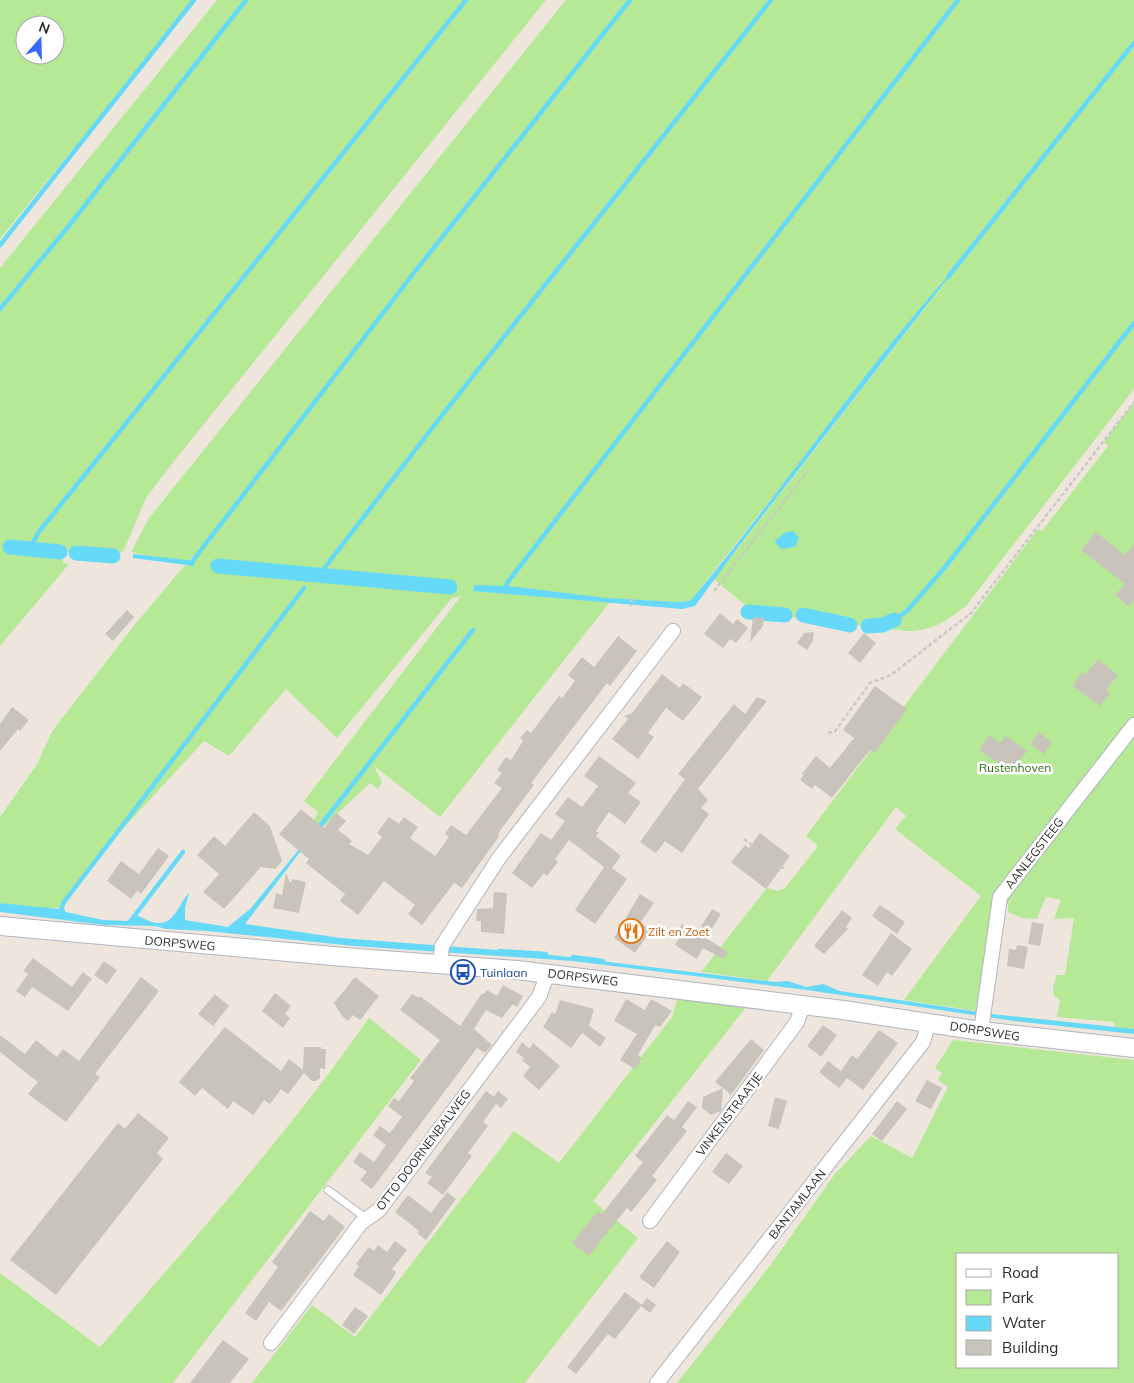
<svg xmlns="http://www.w3.org/2000/svg" width="1134" height="1383" font-family="Mulish,sans-serif">
	<style>
		.green { fill: #b5e995; fill-rule: evenodd }
		.water { fill: #67d9f8 }
		.lines { fill: none; stroke-linecap: round; stroke-linejoin: round }
		.stream { stroke: #67d9f8; stroke-width: 4.5 }
		.canal { stroke: #67d9f8; stroke-width: 15 }
		.building { fill: #c9c4bb }
		.service-casing { stroke: #b1b4c0; stroke-width: 9 }
		.minor-casing { stroke: #b1b4c0; stroke-width: 16 }
		.tertiary-casing { stroke: #b1b4c0; stroke-width: 20 }
		.path { stroke: #c8c8c8; stroke-width: 2.5; stroke-dasharray: 4 2.5; stroke-linecap: butt }
		.service { stroke: #fff; stroke-width: 7 }
		.minor { stroke: #fff; stroke-width: 14 }
		.tertiary { stroke: #fff; stroke-width: 18 }
		.labels { text-anchor: middle; dominant-baseline: central; stroke-width: 5; stroke-linejoin: round; paint-order: stroke }
		.park-label { font-size: 12px; fill: #2c6f14; stroke: #fff }
		.street-label { font-size: 12px; fill: #2b2b2b; stroke: #fff }
		.food-label { font-size: 12px; fill: #c56008; stroke: #fff; text-anchor: start }
		.transit-label { font-size: 12px; fill: #164399; stroke: #fff; text-anchor: start }
	</style>
	<rect width="100%" height="100%" fill="#eee6dd"/>
	<!-- green -->
	<path class="green" d="M0,0H194L0,239ZM25,25H55V55H25Z
		M217,0H546L175,460L146,498L124,550L117,556L11,545L10,551L63,556V563L69,564L0,646V268Z
		M566,0H1134V389L966,606C946,621 933,631 907,631L783,616L750,609L714,579L954,271L690,601L677,602L497,593L610,602L440,817L374,766L382,782L378,789L370,783L322,828L304,840L318,812L304,801L461,596L452,598L337,738L286,689L229,756L204,741L106,847L63,907L45,909L0,903V817L36,766L53,730L133,627L185,565L194,566L131,552L149,518Z
		M1134,402V1029L1115,1027L1114,1022L1057,1017L1060,1000L1054,996L1053,987L1057,975H1065L1074,918L1054,919L1061,900L1046,897L1037,919L1022,918L1008,912V905L1017,892L1001,913L990,1013L904,1000L981,896L895,829L906,816L896,807L767,981L701,972L767,888L778,891L784,889L818,846L806,836L1038,529L1042,531L1108,446L1104,442Z
		M678,997L747,1006L593,1201L638,1238L525,1383H252L312,1305L355,1337L514,1131L559,1163L672,1017Z
		M369,1018L421,1060L173,1383H0V1273L100,1347C193,1240 288,1134 369,1018Z
		M953,1040L1134,1060V1383H677L769,1267L835,1174L871,1136L912,1158L948,1087L938,1080L942,1073L935,1068ZM958,1254H1118V1367H958Z"/>
	<!-- water -->
	<path class="water" d="M959,264L739,546L695,606L682,609L473,591L474,585L508,586L607,598L677,602L690,601C783,492 862,370 959,264Z
		M793,531L799,538L795,547L782,549L776,544L775,541L784,533Z
		M133,554L195,561L194,566L133,558Z
		M305,842L307,843L245,924L341,938L535,953L775,982L788,981L806,987L823,984L840,991L992,1014L1134,1029V1034L1014,1021L807,990L573,961L354,946L207,931L166,929L155,926L104,925L0,912V903L59,909L63,907L66,912L103,920L127,921L134,915C140,916 146,920 152,922C175,928 177,905 189,893L185,908V920L228,927L250,909Z"/>
	<g class="lines">
		<!-- stream -->
		<path class="stream" d="M0,245L194,0
			M948,277L1134,43
			M0,309L68,227L246,0
			M30,549L38,533L466,0
			M191,563L413,274L630,0
			M319,575L443,414L771,0
			M505,589L507,583L958,0
			M894,620L907,611L946,566L1134,323
			M317,830L473,630
			M60,912L64,902L304,588
			M132,919L183,852
			M499,951L546,954
			M573,957L603,961"/>
		<!-- canal -->
		<path class="canal" d="M10,547L60,552
			M76,553L113,556
			M218,566L450,587
			M748,612L785,615
			M803,615L850,625
			M868,626L883,625L894,620"/>
	</g>
	<!-- building -->
	<path class="building" d="M1096,532L1125,555L1134,544V600L1129,607L1115,595L1125,584L1081,550Z
		M127,610L134,617L113,641L105,634Z
		M720,613L733,624L737,619L748,628L736,643L730,639L723,648L704,634Z
		M753,617L764,618L763,626L750,642Z
		M814,632L813,641L807,650L797,643L804,633Z
		M864,633L876,643L860,663L848,653Z
		M618,636L637,651L610,686L607,683L531,783L534,785L499,832L498,838L462,888L454,883L422,925L408,914L415,905L384,881L358,915L340,901L345,894L306,863L309,859L279,834L301,809L324,828L336,813L346,821L338,830L352,841L349,844L368,855L382,837L377,833L389,817L399,824L404,817L418,827L410,838L435,856L449,837L445,834L451,825L466,835L489,805L502,788L494,783L502,773L497,770L506,757L511,760L523,741L520,738L527,730L531,733L559,696L562,698L575,681L568,675L582,657L594,667Z
		M1098,659L1118,675L1106,690L1110,693L1100,706L1073,686L1082,672L1085,675Z
		M662,674L680,688L683,683L702,697L683,721L666,708L648,733L654,737L638,759L612,739L628,719L624,716L632,713Z
		M875,686L907,709L875,753L870,750L832,798L815,785L812,789L800,780L804,775L802,774L816,756L830,768L854,738L843,730Z
		M757,697L767,701L698,789L708,800L701,808L709,814L682,853L665,841L656,853L640,842L685,779L678,774L734,704L745,714Z
		M12,707L29,720L20,731L18,729L0,751V724Z
		M1039,732L1052,742L1044,754L1030,744Z
		M989,735L1000,743L1006,736L1027,751L1011,772L979,750Z
		M599,756L636,783L628,793L641,802L625,824L609,812L596,831L599,833L596,836L621,856L612,868L627,879L595,924L575,910L604,867L569,840L555,859L558,862L547,876L544,873L532,888L512,873L541,833L551,840L565,821L555,814L568,797L582,807L598,786L584,776Z
		M254,812L270,826L282,861L275,869L261,867L224,909L203,892L219,874L197,855L214,836L225,846Z
		M760,833L790,856L766,889L731,862L745,845L749,848Z
		M158,848L169,856L141,894L137,891L131,899L107,881L121,861L139,874Z
		M286,873L290,883L293,879L306,882L299,913L273,908L276,893L282,895Z
		M494,892L507,893L504,934L481,932V921H476L477,909L493,908Z
		M640,894L654,903L640,923L651,930L635,953L614,938Z
		M880,905L905,922L897,934L872,916Z
		M712,909L721,914L706,938L728,952L724,959L703,948L697,959L675,945L681,935L677,933L682,924L697,933Z
		M842,910L852,918L846,927L848,929L824,954L814,946Z
		M1032,922L1044,924L1040,946L1028,944Z
		M891,933L912,949L892,976L887,972L878,986L862,975Z
		M1017,945L1028,947L1024,969L1007,966L1009,949L1016,950Z
		M33,958L72,987L83,972L92,979L68,1011L32,987L25,997L16,991L28,974L23,971Z
		M104,961L117,970L107,984L94,975Z
		M141,977L159,991L95,1074L100,1077L66,1122L28,1094L38,1082L0,1052V1035L25,1054L36,1040L57,1057L63,1049L79,1061Z
		M355,977L379,996L360,1020L353,1015L348,1021L342,1016L334,1003Z
		M503,985L523,996L517,1007L513,1004L502,1018L486,1010L474,1029L492,1045L485,1053L477,1048L372,1189L360,1180L367,1172L353,1162L360,1152L374,1162L386,1145L373,1135L380,1126L390,1133L402,1117L388,1106L394,1098L399,1101L414,1081L410,1078L440,1040L400,1010L412,994L419,998L420,996L460,1026L482,993L484,994L487,990L497,996Z
		M275,993L291,1006L285,1014L290,1018L283,1028L262,1011Z
		M215,994L229,1006L213,1026L198,1014Z
		M626,999L645,1010L651,999L672,1011L660,1027L655,1025L638,1055L642,1058L635,1069L620,1060L637,1034L614,1021Z
		M560,1000L594,1009L589,1026L606,1038L600,1047L582,1033L571,1048L543,1027L552,1012L555,1014Z
		M823,1025L837,1035L821,1057L807,1046Z
		M225,1027L281,1071L289,1059L303,1070L304,1047H321V1049H326L325,1069L320,1068V1078L316,1081H312L304,1073L288,1094L281,1089L270,1104L264,1100L253,1115L233,1101L228,1109L202,1088L195,1096L179,1082Z
		M879,1030L898,1043L863,1090L847,1078L839,1088L819,1072L828,1061L841,1071L852,1055L857,1059Z
		M751,1039L764,1050L731,1095L723,1088L721,1111L711,1115L702,1108L703,1097L723,1088L715,1082Z
		M522,1042L530,1049L533,1043L560,1066L539,1090L523,1076L530,1067L522,1060L524,1058L516,1052Z
		M927,1080L942,1088L931,1109L915,1101Z
		M486,1091L494,1097L498,1091L508,1099L501,1108L496,1104L483,1122L488,1126L468,1153L472,1156L443,1195L427,1183L432,1177L425,1173Z
		M775,1097L787,1101L779,1129L768,1126Z
		M688,1101L697,1107L682,1127L687,1131L652,1176L657,1180L631,1212L627,1208L589,1256L572,1243L598,1211L602,1214L643,1162L635,1156L667,1115L674,1120Z
		M897,1101L907,1109L882,1141L872,1134Z
		M138,1113L169,1138L157,1153L163,1159L56,1295L10,1260L118,1123L125,1129Z
		M726,1153L743,1166L729,1184L712,1172Z
		M447,1192L456,1199L426,1240L417,1233L419,1231L395,1212L408,1195L431,1213Z
		M310,1211L324,1221L329,1214L345,1227L281,1311L269,1302L256,1321L245,1313L278,1267L272,1262Z
		M395,1241L407,1250L392,1269L396,1272L393,1278L381,1295L353,1275L359,1266L356,1264L369,1247L374,1251L378,1245L387,1252Z
		M667,1241L680,1252L654,1288L639,1277Z
		M625,1292L642,1305L647,1298L656,1305L650,1313L641,1306L615,1339L608,1334L576,1374L567,1367Z
		M355,1307L368,1316L354,1334L342,1325Z
		M223,1340L249,1359L230,1383H190Z"/>
	<g class="lines">
		<defs>
			<path id="service" d="M328,1190L367,1219"/>
			<path id="minor" d="M440,964L442,946L499,858L673,631
				M981,1031L1000,897L1134,725
				M650,1221L797,1022L803,1005
				M271,1343L361,1223L379,1210L539,997L548,973
				M657,1383L923,1042L929,1022"/>
			<path id="tertiary" d="M0,926L344,957L517,970L843,1010L981,1031L1134,1048"/>
		</defs>
		<!-- service casing -->
		<use href="#service" class="service-casing"/>
		<!-- minor casing -->
		<use href="#minor" class="minor-casing"/>
		<!-- tertiary casing -->
		<use href="#tertiary" class="tertiary-casing"/>
		<!-- path -->
		<path class="path" d="M714,591L808,471
			M631,598V606
			M828,733L835,731L870,683L891,675L971,613L1134,402
			M744,839L786,870"/>
		<!-- service -->
		<use href="#service" class="service"/>
		<!-- minor -->
		<use href="#minor" class="minor"/>
		<!-- tertiary -->
		<use href="#tertiary" class="tertiary"/>
	</g>
	<!-- icons -->
	<defs>
		<symbol id="restaurant-ring" viewBox="-11 -11 22 22"><circle r="9.5" fill="#fff" stroke="#e8710a" stroke-width="1.5"/><path d="M-5-6h1v4h1v-4h1v4h1v-4h1v5L-1.5 .5V6h-2V.5L-5-1ZM5-6V6H3V1.5H1.5Q1.5-4 5-6Z" fill="#e8710a"/></symbol>
		<symbol id="bus-ring" viewBox="-11 -11 22 22"><circle r="9.5" fill="#fff" stroke="#1a4fb4" stroke-width="1.5"/><path d="M-5-6H5V4H4V6H2V4H-2V6H-4V4H-5ZM-3.5-4V0h7V-4ZM-3.5 1.2v1.5H-2V1.2ZM2 1.2v1.5H3.5V1.2Z" fill="#1a4fb4"/></symbol>
	</defs>
	<g fill-rule="evenodd">
		<use href="#restaurant-ring" x="617" y="917" width="28" height="28"/>
		<use href="#bus-ring" x="449" y="958" width="28" height="28"/>
	</g>
	<g class="labels">
		<!-- park labels -->
		<g class="park-label">
			<text x="1015" y="767">Rustenhoven</text>
		</g>
		<!-- street labels -->
		<g class="street-label">
			<text transform="translate(1034 853) rotate(-52)">AANLEGSTEEG</text>
			<text transform="translate(180 943) rotate(5)">DORPSWEG</text>
			<text transform="translate(583 977) rotate(7)">DORPSWEG</text>
			<text transform="translate(985 1031) rotate(9)">DORPSWEG</text>
			<text transform="translate(729 1114) rotate(-53)">VINKENSTRAATJE</text>
			<text transform="translate(423 1150) rotate(-53)">OTTO DOORNENBALWEG</text>
			<text transform="translate(797 1204) rotate(-52)">BANTAMLAAN</text>
		</g>
		<!-- food labels -->
		<g class="food-label">
			<text x="648" y="931">Zilt en Zoet</text>
		</g>
		<!-- transit labels -->
		<g class="transit-label">
			<text x="480" y="972">Tuinlaan</text>
		</g>
	</g>
	<!-- legend -->
	<rect x="956" y="1253" width="162" height="115" fill="#ffffff" stroke="#aaaaaa"/>
	<rect x="966" y="1269" width="25" height="8" fill="#ffffff" stroke="#aaaaaa"/>
	<text x="1002" y="1278" font-size="15" fill="#2b2b2b">Road</text>
	<rect x="966" y="1290" width="25" height="15" fill="#b5e995" stroke="#aaaaaa"/>
	<text x="1002" y="1303" font-size="15" fill="#2b2b2b">Park</text>
	<rect x="966" y="1316" width="25" height="15" fill="#67d9f8" stroke="#aaaaaa"/>
	<text x="1002" y="1328" font-size="15" fill="#2b2b2b">Water</text>
	<rect x="966" y="1340" width="25" height="15" fill="#c9c4bb" stroke="#aaaaaa"/>
	<text x="1002" y="1353" font-size="15" fill="#2b2b2b">Building</text>
	<!-- north arrow -->
	<g transform="translate(40 40) rotate(20)"><circle r="24" fill="#ffffff" stroke="#aaaaaa"/>
	<path d="M0-4L9 19L0 12L-9 19Z" fill="#3967ff"/>
	<text y="-8" font-size="14" font-weight="bold" text-anchor="middle" fill="#2b2b2b">N</text>
	</g>
</svg>
